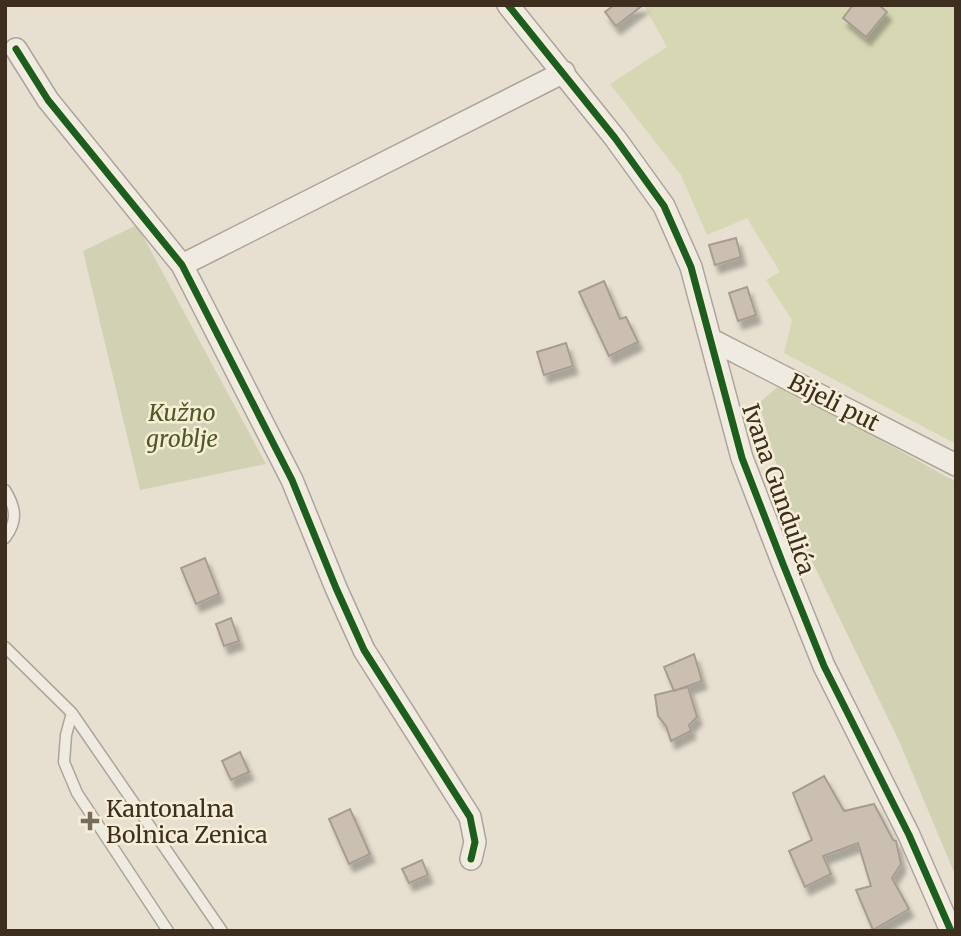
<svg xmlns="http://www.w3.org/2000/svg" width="961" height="936" font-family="Merriweather,serif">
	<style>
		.green { fill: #d6d7b3 }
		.cemetery { fill: #d1d1b3 }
		.building { fill: #cbbfb2; stroke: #a89c90; stroke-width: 2; filter: url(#shadow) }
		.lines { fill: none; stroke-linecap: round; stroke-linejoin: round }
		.service-casing { stroke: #ada599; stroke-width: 13 }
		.minor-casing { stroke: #ada599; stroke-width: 24 }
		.service { stroke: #efebe3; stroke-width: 10 }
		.minor { stroke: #efebe3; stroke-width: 21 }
		.cycleway-casing { stroke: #f7eed8; stroke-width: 11 }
		.cycleway { stroke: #1b5e20; stroke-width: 7 }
		.poi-dot { fill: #786c5e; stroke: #f7eed8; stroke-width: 2.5 }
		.labels { text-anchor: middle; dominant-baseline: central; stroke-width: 5; stroke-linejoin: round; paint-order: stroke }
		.street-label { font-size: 23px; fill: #3d2e20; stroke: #f7eed8 }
		.park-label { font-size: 23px; font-style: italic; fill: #4d5a26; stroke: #f7eed8 }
		.poi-label { font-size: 23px; fill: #3d2e20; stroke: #f7eed8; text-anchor: start }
	</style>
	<defs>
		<filter id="shadow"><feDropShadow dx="4.5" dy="8" stdDeviation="2" flood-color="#0004"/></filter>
	</defs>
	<rect width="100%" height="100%" fill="#e7e0d1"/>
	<!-- green -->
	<path class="green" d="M644,5H956V444L784,353L792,320L766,280L780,272L747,218L707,235L681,175L610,84L667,47Z"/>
	<!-- cemetery -->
	<path class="cemetery" d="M137,225L266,464L140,490L83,251Z
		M781,384L956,482V877L899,741L793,522L759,403Z"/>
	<!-- building -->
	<path class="building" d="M614,5H643L616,26L605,12Z
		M853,5H879L887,12L866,37L843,18Z
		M736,238L741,257L715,265L709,245Z
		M604,281L620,319L626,317L638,342L609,356L579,292Z
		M747,287L756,315L738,321L729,293Z
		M566,343L573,366L544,375L537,352Z
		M205,558L219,594L196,604L181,568Z
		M231,618L239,641L224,646L216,624Z
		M694,654L702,681L674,691L664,667Z
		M688,687L697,717L689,725L691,731L671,741L666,726L658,716L655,695Z
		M240,752L249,772L231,780L222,761Z
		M824,776L844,811L874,804L893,840L896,841L901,864L892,878L909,909L873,930L856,890L871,886L858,843L823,856L831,874L805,887L789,851L812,840L793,793Z
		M350,809L370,854L349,864L329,819Z
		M422,860L428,875L409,883L402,869Z"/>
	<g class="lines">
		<defs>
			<path id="service" d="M5,490C16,508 18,521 5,538
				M5,647L72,713L222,931
				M72,713L66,735L64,762L77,793L168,931"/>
			<path id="minor" d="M508,5L615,138L664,206L691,267L742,458L783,564L824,666L909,835L951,931
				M16,49L48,100L182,265L292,480L336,588L364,650L470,817L475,842L471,859
				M182,265L564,72
				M712,340L956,465"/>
		</defs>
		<!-- service casing -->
		<use href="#service" class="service-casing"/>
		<!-- minor casing -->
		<use href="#minor" class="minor-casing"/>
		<!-- service -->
		<use href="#service" class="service"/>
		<!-- minor -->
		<use href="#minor" class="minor"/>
		<defs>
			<path id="cycleway" d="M508,5L615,138L664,206L691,267L742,458L783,564L824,666L909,835L951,931
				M16,49L48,100L182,265L292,480L336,588L364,650L470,817L475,842L471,859"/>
		</defs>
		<!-- cycleway casing -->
		<use href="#cycleway" class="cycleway-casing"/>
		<!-- cycleway -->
		<use href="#cycleway" class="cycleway"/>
	</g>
	<!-- markers -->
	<path class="poi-dot" d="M86.5 810.5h7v7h7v7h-7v7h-7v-7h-7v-7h7z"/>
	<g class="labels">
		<!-- street labels -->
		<g class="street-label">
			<text transform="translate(834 402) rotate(27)">Bijeli put</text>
			<text transform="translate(779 489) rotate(71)">Ivana Gundulića</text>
		</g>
		<!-- park labels -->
		<g class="park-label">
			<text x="182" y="412">Kužno<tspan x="182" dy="26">groblje</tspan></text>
		</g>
		<!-- poi labels -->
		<g class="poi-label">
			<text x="106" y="808">Kantonalna<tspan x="106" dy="26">Bolnica Zenica</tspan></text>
		</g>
	</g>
	<!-- border -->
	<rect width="961" height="936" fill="none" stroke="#3d2e20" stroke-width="14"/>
</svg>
